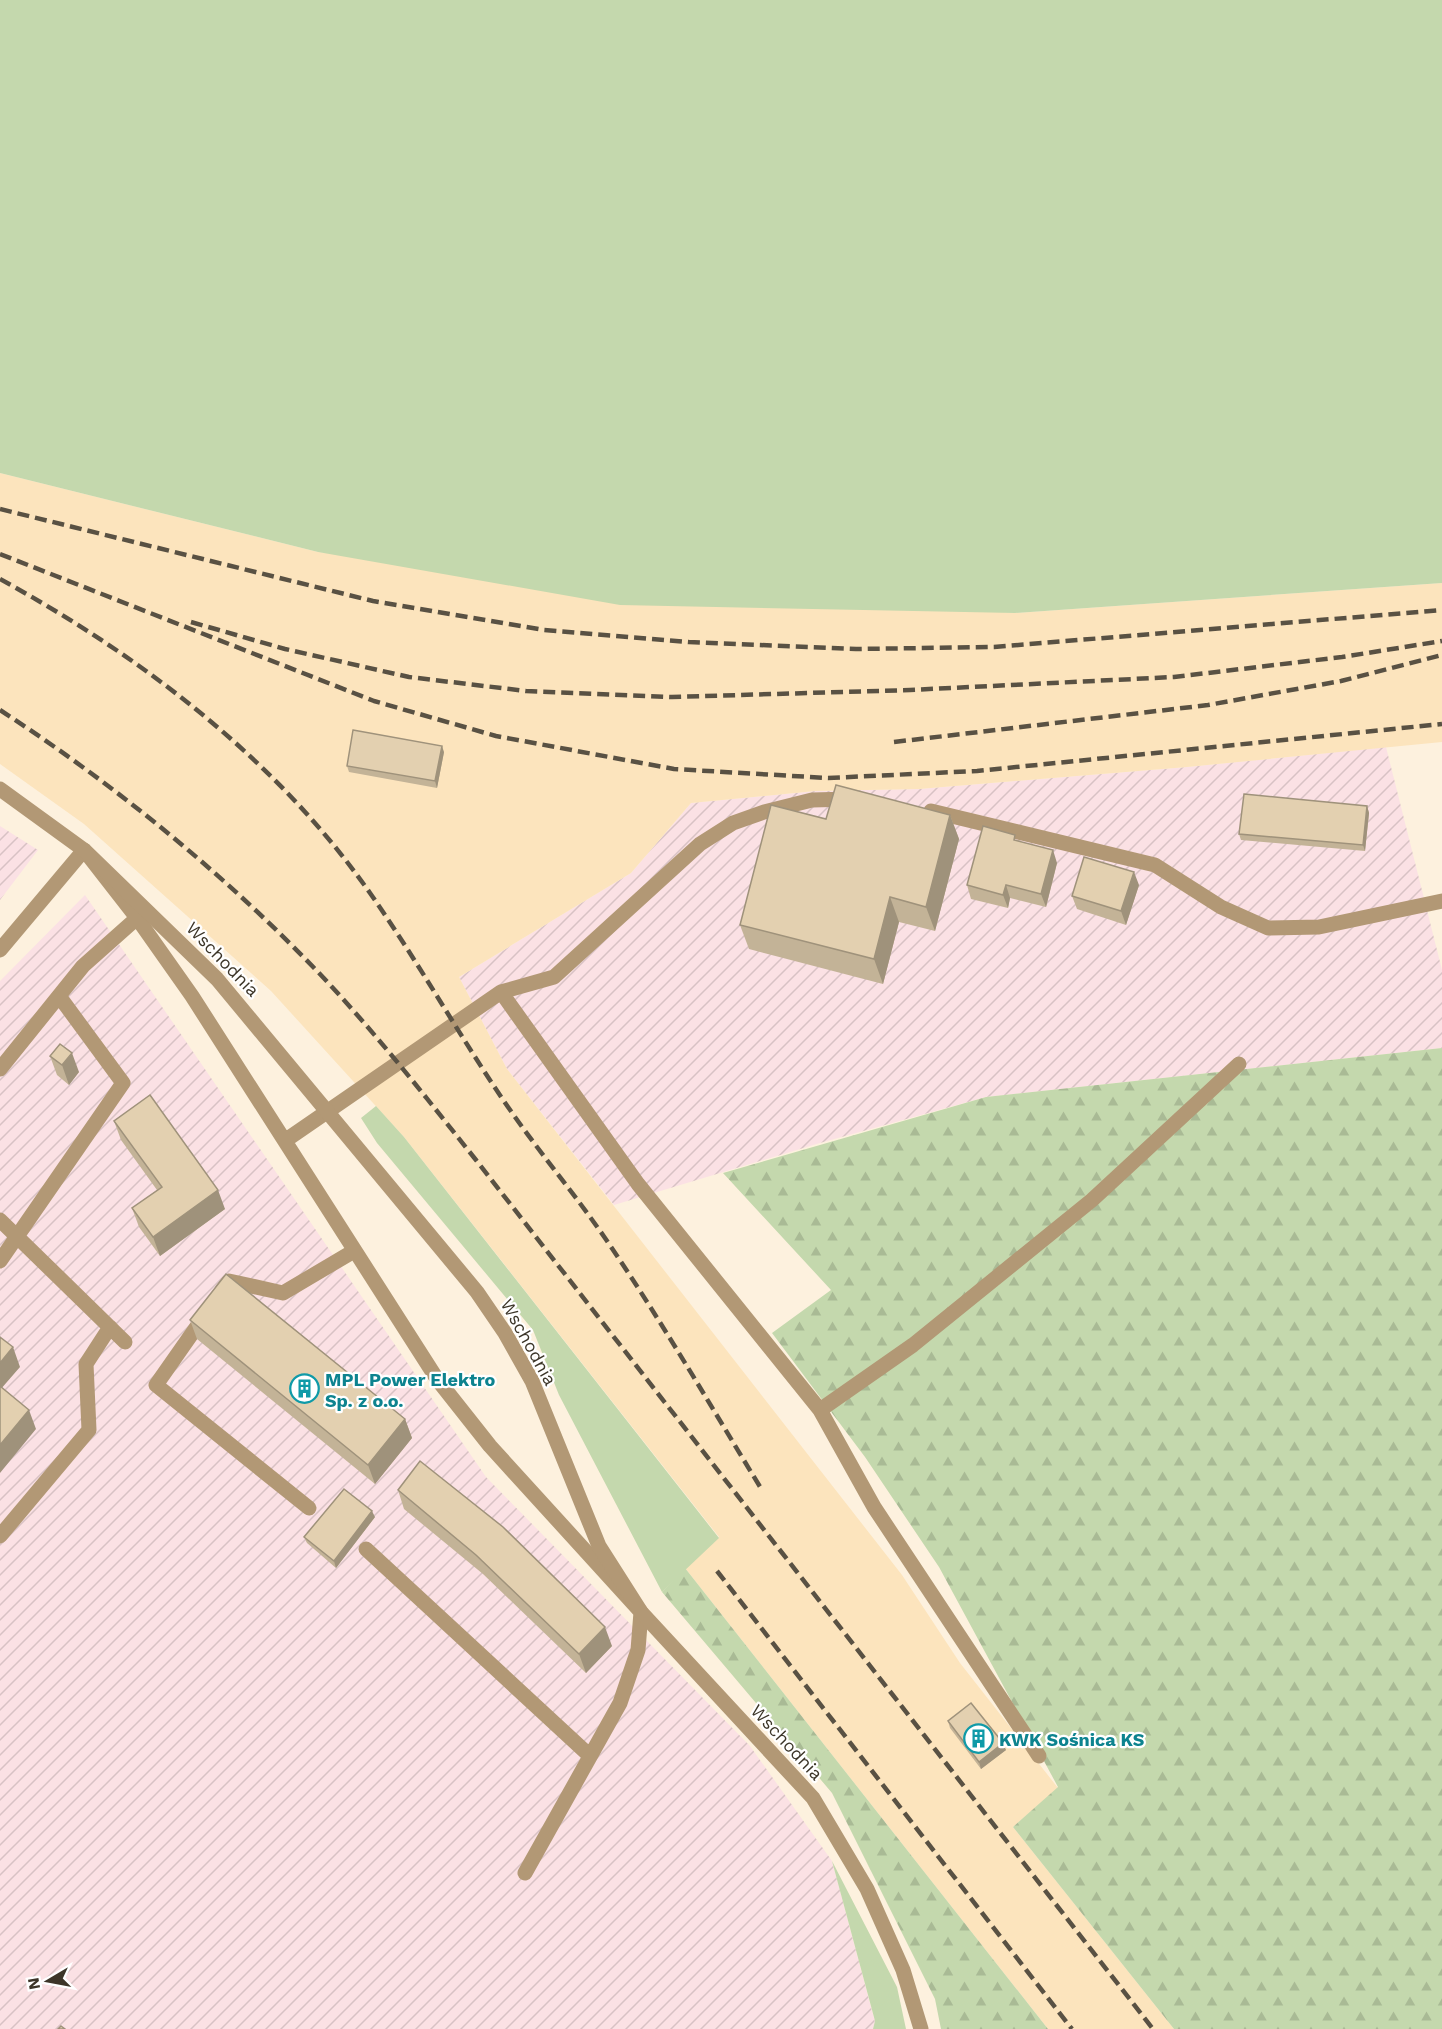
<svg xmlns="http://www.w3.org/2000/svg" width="1442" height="2029" font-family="'Work Sans',sans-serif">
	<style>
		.industrial { fill: url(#industrial-furrows) }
		.built { fill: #fce4bd }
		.grass { fill: #c4d8ad }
		.forest { fill: url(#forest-firs) }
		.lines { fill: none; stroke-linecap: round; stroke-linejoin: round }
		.service { stroke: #b29875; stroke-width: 15 }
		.minor { stroke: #b29875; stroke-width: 15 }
		.rail { stroke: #595143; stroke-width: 4.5; stroke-dasharray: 12 6; stroke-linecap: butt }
		.wall { fill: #c3b397 }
		.shaded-wall { fill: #9f927b }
		.building { fill: #e3d0b0; stroke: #9f927b; stroke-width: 1.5 }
		.labels { text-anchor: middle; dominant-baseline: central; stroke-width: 4.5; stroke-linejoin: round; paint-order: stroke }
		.street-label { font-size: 18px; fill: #3c3528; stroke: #fff }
		.culture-label { font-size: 18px; font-weight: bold; fill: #0d838f; stroke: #fff; text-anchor: start }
	</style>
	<defs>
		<pattern id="industrial-furrows" width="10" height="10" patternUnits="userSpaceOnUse" patternTransform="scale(1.5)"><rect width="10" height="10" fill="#fbe1e4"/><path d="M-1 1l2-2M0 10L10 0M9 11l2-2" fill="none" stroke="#d8c2c4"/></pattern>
		<pattern id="forest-firs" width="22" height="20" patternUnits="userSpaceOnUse" patternTransform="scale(1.5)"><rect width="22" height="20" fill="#c4d8ad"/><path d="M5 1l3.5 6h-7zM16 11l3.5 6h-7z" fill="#a9ba95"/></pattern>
	</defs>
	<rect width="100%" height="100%" fill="#fdf1de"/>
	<!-- industrial -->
	<path class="industrial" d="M1386,747L1442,970V1048L986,1097L820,1143L614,1205L507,1069L459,977L631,873L691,803L815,791L919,789L1187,767Z
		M0,826L38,850L0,900Z
		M85,895L486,1477L750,1746L832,1861L875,2022L873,2029H0V981Z"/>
	<!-- built -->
	<path class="built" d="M0,473L318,552L1015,613L1442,583V742L1187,767L919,789L815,791L691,803L631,873L459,977L507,1069L902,1575L960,1663L1058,1788L1013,1827L1174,2029H1048L685,1568L719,1537L404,1137L271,991L84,824L0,764Z"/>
	<!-- grass -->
	<path class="grass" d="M0,0H1442V583L1015,613L620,605L318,552L0,473Z
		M376,1106L404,1137L719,1538L662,1592L559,1395L533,1330L377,1143L361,1118Z
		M832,1861L897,1987L906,2029H873L875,2021Z"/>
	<!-- forest -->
	<path class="forest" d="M1442,1048V2029H1174L1013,1827L1058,1787L939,1567L865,1457L772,1333L831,1290L723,1173L986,1097Z
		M685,1568L1048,2029H941L935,1999L832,1793L662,1592Z"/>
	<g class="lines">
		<!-- service -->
		<path class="service" d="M931,811L1155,865L1221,907L1268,928L1319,927L1442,901
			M0,950L84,850L137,918L192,996L437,1379L490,1446L641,1612L638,1650L620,1703L525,1873
			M501,992L638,1184L820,1410L874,1507L1039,1756
			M0,1069L83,966L137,918
			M286,1140L501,992L554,977L700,844L733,823L764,812L812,800L851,799
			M0,1220L125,1342
			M0,1261L123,1083L59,996
			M222,1290L229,1281L283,1293L354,1251
			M205,1315L156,1385L309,1508
			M820,1410L913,1345L1092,1200L1239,1064
			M0,1536L89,1430L86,1364L110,1327
			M366,1549L590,1756"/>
		<!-- minor -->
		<path class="minor" d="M0,789L84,850L217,979L477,1292L505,1333L532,1381L599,1546L641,1612L813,1798L867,1889L903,1970L921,2029"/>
		<!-- rail -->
		<path class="rail" d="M0,509L373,601L544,630L689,642L856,649L994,647L1442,610
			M0,554L374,701L496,736L674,769L828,778L977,771L1442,724
			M0,579C142,657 276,759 370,893C419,963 460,1037 508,1107C539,1152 574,1193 605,1238C661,1320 710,1405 762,1490
			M191,622L285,649L409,677L526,691L672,697L910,690L1174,677L1342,657L1442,641
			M0,710C115,785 223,873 318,972C375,1032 425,1096 476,1160L1153,2029
			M894,742L1208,705L1341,681L1442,655
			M717,1571L1072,2029"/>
	</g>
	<!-- wall -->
	<path class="wall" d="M444,752L437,788L349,772L347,766Z
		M1367,806L1369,813L1365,851L1241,840L1239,834Z
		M950,815L959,839L935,931L899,922L883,984L749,949L740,925Z
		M1018,840L1057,863L1046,907L1010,898L1008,908L971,899L967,885Z
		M1139,885L1126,925L1077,909L1072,896Z
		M50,1056L79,1072L69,1085L57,1075Z
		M114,1121L225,1209L160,1256L139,1227L132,1208L157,1190L121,1140Z
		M190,1320L405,1419L412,1438L375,1484L197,1339Z
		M398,1490L612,1646L586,1673L483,1574L404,1509Z
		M375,1517L336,1568L307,1543L304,1537Z
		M948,1721L1006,1750L981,1769L950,1728Z"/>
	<!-- shaded-wall -->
	<path class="shaded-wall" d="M442,746L444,752L437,788L435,781Z
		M1367,806L1369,813L1365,851L1363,845Z
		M950,815L959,839L935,931L926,907Z
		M1053,850L1057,863L1046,907L1041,894Z
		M1134,872L1139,885L1126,925L1121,911Z
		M1006,885L1010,898L1008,908L1003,895Z
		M890,897L899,922L883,984L874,959Z
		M72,1053L79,1072L69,1085L62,1065Z
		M218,1190L225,1209L160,1256L153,1237Z
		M13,1347L20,1367L0,1390V1363Z
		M29,1410L36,1429L0,1473V1445Z
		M405,1419L412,1438L375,1484L368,1465Z
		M372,1511L375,1517L336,1568L334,1561Z
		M605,1627L612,1646L586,1673L579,1654Z
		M1003,1743L1006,1750L981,1769L979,1762Z"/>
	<!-- building -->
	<path class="building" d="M353,730L442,746L435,781L347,766Z
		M836,785L950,815L926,907L890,897L874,959L740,925L771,805L826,819Z
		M1244,794L1367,806L1363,845L1239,834Z
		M983,826L1015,835L1014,840L1053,850L1041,894L1006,885L1003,895L967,885Z
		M1084,857L1134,872L1121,911L1072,896Z
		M60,1044L72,1053L62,1065L50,1056Z
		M150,1095L218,1190L153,1237L132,1208L162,1187L114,1121Z
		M226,1274L405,1419L368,1465L190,1320Z
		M0,1337L13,1347L0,1363Z
		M0,1386L29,1410L0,1445Z
		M420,1461L503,1527L605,1627L579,1654L476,1555L398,1490Z
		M344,1489L372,1511L334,1561L304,1537Z
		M971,1703L1003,1743L979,1762L948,1721Z
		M61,2026L65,2029H58Z"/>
	<!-- icons -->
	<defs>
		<symbol id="building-ring" viewBox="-11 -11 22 22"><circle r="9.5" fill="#fff" stroke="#0f9aa8" stroke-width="1.5"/><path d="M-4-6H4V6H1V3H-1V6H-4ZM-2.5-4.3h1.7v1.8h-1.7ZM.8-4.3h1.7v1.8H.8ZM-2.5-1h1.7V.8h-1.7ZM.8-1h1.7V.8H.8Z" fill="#0f9aa8"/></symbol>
	</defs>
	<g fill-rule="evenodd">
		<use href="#building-ring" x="288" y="1372" width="33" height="33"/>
		<use href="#building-ring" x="962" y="1722" width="33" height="33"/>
	</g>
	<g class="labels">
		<!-- street labels -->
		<g class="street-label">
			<text transform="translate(223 959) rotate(46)">Wschodnia</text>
			<text transform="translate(529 1342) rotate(61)">Wschodnia</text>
			<text transform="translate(787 1742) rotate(47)">Wschodnia</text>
		</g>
		<!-- culture labels -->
		<g class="culture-label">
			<text x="325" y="1379">MPL Power Elektro<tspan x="325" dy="21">Sp. z o.o.</tspan></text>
			<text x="999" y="1739">KWK Sośnica KS</text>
		</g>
	</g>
	<!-- north arrow -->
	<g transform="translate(48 1981) rotate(260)" stroke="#ffffff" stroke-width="4.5" paint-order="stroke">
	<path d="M0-4.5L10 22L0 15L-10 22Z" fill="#3c3528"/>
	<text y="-9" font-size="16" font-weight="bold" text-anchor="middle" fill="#3c3528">N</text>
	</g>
</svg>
